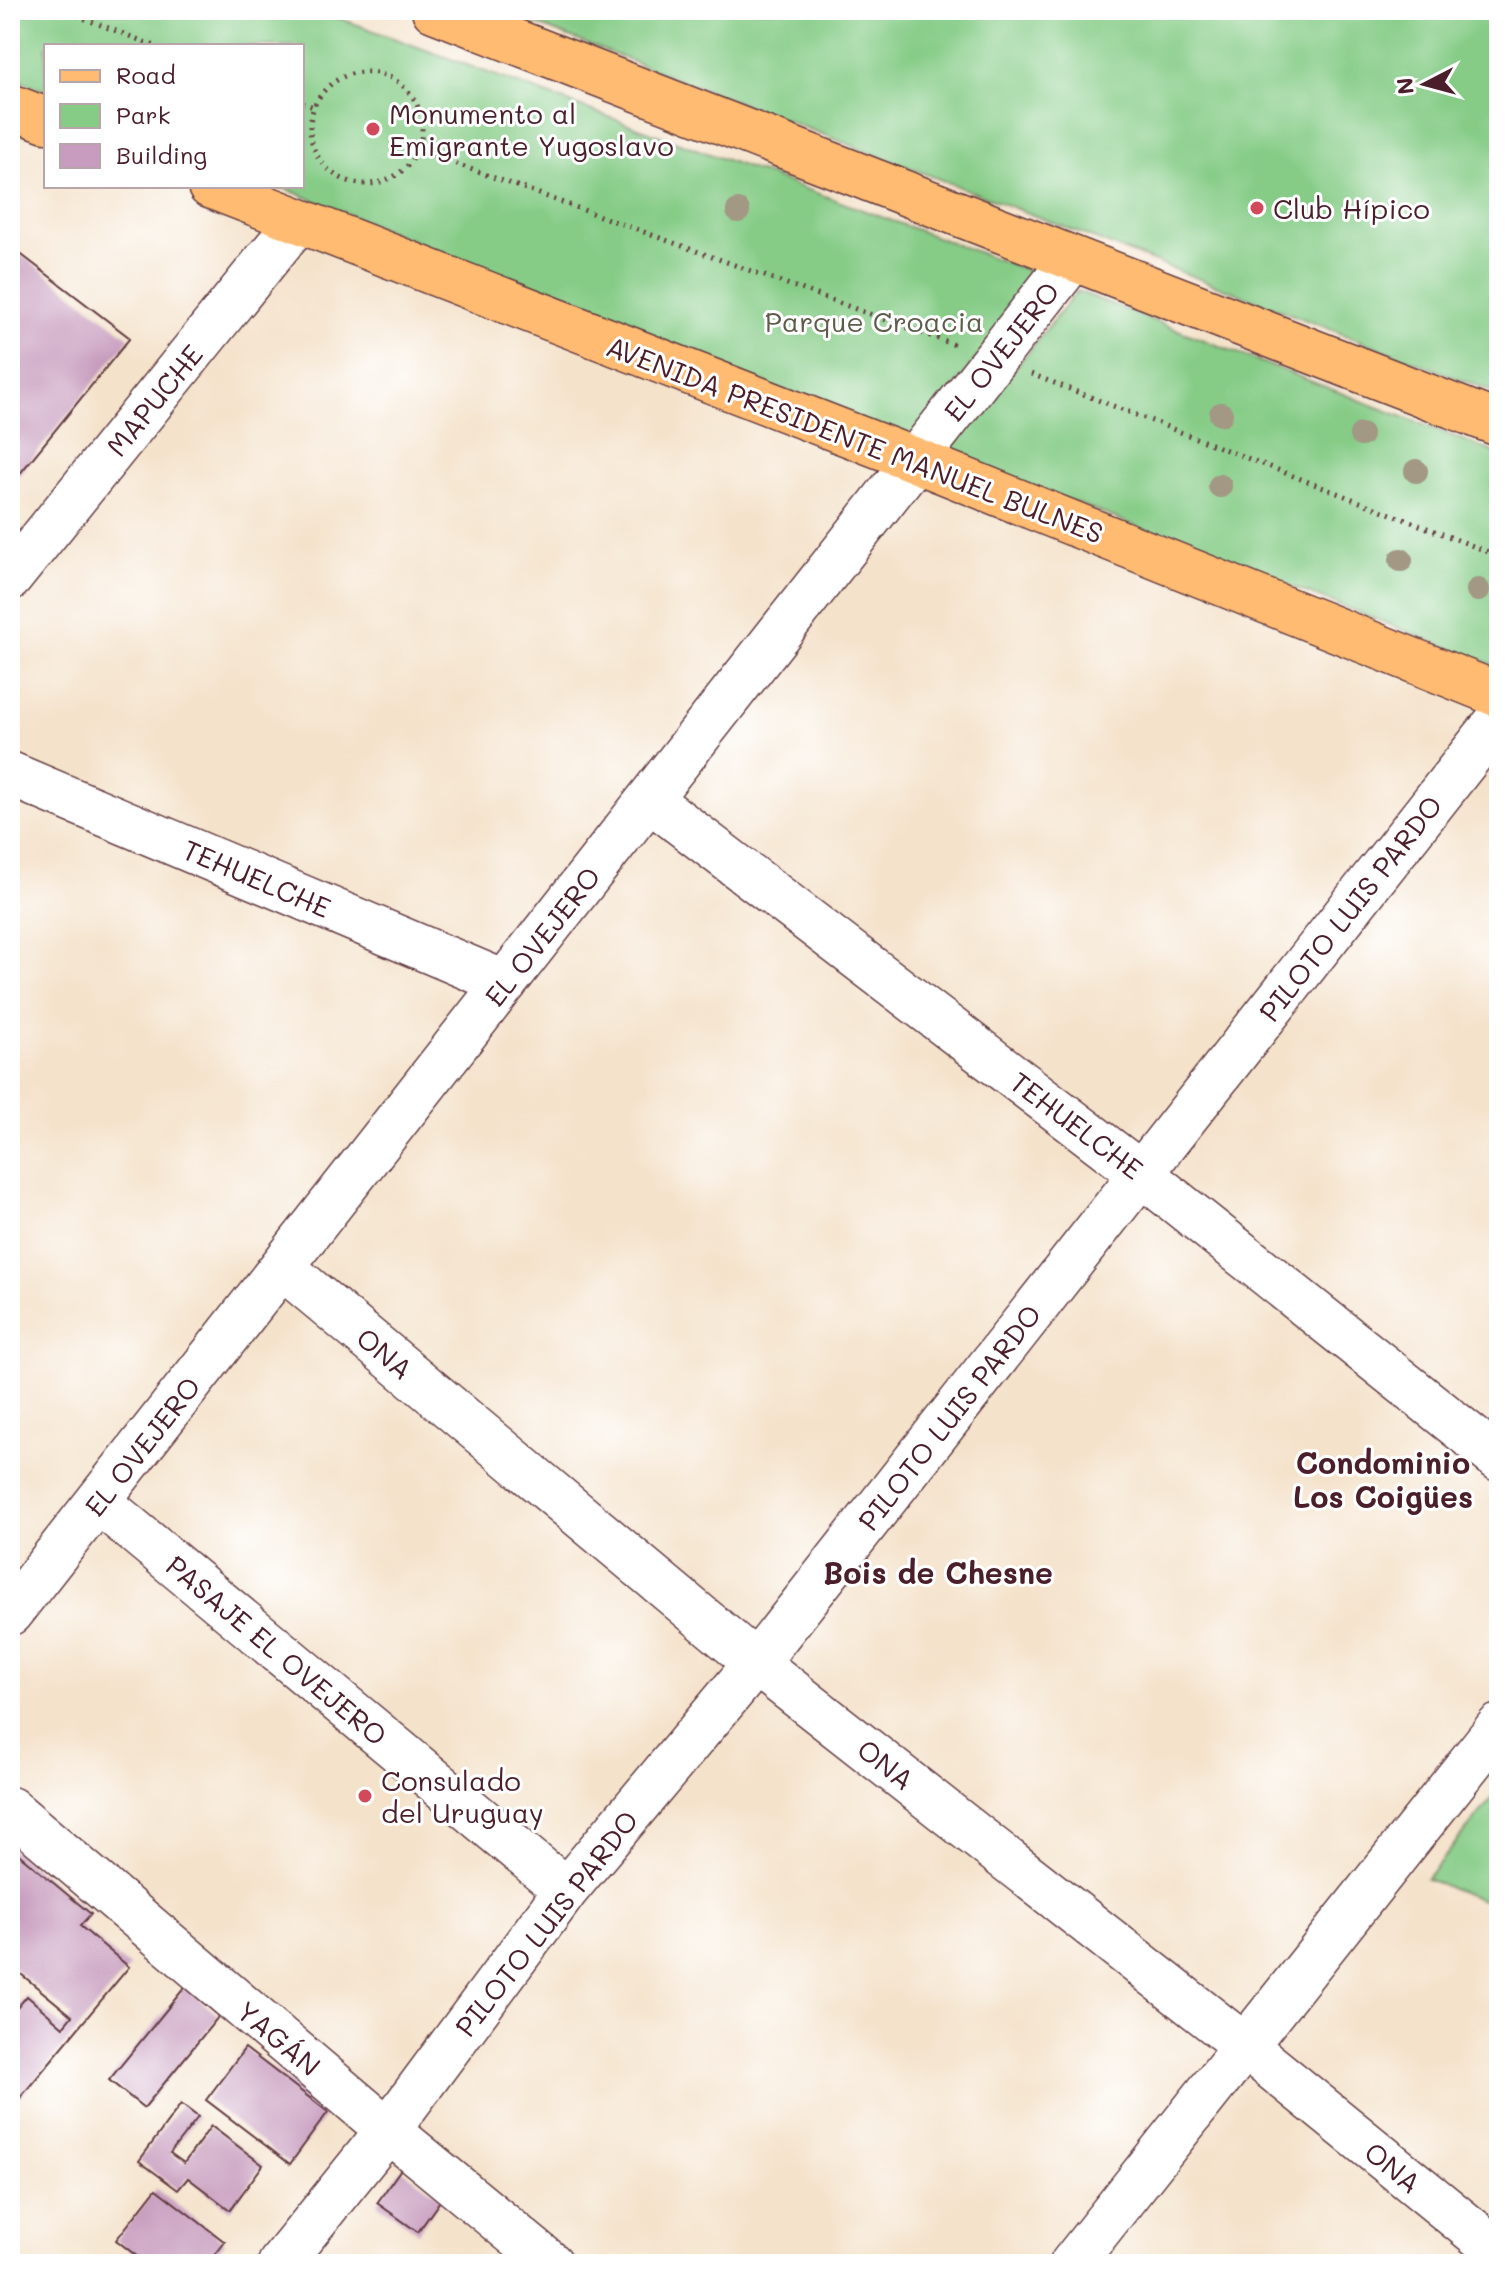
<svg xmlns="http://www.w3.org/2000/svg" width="1509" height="2274" font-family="Mali,sans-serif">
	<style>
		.green { fill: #86cc87; stroke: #687659; stroke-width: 2 }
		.building { fill: #c79cbe }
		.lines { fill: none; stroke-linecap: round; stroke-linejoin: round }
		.minor-casing { stroke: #643c43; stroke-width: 47 }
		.major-casing { stroke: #643c43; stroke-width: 47 }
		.path { stroke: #643c43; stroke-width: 5; stroke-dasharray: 2 6; stroke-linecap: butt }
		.minor { stroke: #fff; stroke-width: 44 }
		.major { stroke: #ffbb71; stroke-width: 44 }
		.tree { fill: #a29884 }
		.poi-dot { fill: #d1495b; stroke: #fff; stroke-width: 3 }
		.labels { text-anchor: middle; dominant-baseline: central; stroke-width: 6; stroke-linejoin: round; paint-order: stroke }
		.poi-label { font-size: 28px; fill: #4a1f2b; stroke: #fff; text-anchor: start }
		.park-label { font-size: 28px; fill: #5f5c4b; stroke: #fff }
		.street-label { font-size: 28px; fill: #4a1f2b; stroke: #fff }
		.neighbourhood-label { font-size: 30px; font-weight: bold; fill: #4a1f2b; stroke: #fff }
	</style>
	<rect width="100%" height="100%" fill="#fff"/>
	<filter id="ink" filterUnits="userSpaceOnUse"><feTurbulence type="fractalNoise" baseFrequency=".0125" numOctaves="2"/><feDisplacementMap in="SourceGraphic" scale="16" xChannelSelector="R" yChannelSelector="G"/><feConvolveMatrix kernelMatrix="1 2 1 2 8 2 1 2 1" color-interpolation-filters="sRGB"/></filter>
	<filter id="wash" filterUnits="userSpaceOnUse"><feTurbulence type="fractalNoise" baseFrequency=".006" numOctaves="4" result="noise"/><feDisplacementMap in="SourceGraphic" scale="32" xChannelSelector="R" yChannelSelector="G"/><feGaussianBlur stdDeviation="1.8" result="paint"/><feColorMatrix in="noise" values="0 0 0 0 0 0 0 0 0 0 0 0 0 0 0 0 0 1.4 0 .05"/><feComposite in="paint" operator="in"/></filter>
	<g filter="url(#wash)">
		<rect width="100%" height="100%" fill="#f4e2ca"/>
		<!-- green -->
		<path class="green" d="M10,10H317L1040,275L911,444L279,186H302V46H46V91L10,76Z
			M499,10H1499V394L530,22Z
			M1077,291L1499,454V667L947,453Z
			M1499,1790V1906L1426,1879Z"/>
		<g id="blocks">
			<!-- building -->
			<path class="building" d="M14,249L130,338L10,486V255Z
				M10,1847L91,1914L80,1926L129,1967L10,2110V2016L27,1996L63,2027L72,2016L10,1965Z
				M185,1987L219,2016L144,2108L109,2080Z
				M245,2048L328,2112L290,2164L206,2100Z
				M181,2104L198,2117L170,2153L184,2163L211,2126L263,2165L230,2210L188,2178L178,2190L139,2161Z
				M401,2169L442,2198L418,2232L377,2203Z
				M156,2189L225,2242L208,2264H147L116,2240Z"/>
		</g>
	</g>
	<g filter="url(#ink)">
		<use href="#blocks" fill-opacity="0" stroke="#643c43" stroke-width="2"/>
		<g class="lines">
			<defs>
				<path id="minor" d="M10,578L298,221
					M10,774L505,983
					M649,799L1140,1173L1499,1459
					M282,1267L756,1663L1245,2046L1498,2251
					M98,1501L566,1890
					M10,1613L1073,259
					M10,1809L388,2130L551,2264
					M280,2264L388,2130L566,1890L756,1663L1499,719
					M1072,2264L1499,1726"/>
				<path id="major" d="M434,10L1499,424
					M10,106L46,120
					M210,186L915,460L1499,695"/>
			</defs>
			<!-- minor casing -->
			<use href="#minor" class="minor-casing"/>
			<!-- major casing -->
			<use href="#major" class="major-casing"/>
			<!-- path -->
			<path class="path" d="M62,10L155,46
				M310 128a56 56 0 1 1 112 0a56 56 0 1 1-112 0Z
				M302,103L314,107
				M418,150L955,345
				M1031,374L1499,556"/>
			<!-- minor -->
			<use href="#minor" class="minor"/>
			<!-- major -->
			<use href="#major" class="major"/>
		</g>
		<!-- trees -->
		<g class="tree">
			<circle cx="738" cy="211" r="12"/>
			<circle cx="1221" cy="414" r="12"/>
			<circle cx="1361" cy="435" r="12"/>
			<circle cx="1416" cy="471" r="12"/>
			<circle cx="1220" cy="486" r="12"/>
			<circle cx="1401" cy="560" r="12"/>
			<circle cx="1478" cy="590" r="12"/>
		</g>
	</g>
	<!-- markers -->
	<g class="poi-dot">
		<circle cx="373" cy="129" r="8"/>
		<circle cx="1257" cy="208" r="8"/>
		<circle cx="365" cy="1796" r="8"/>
	</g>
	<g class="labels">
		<!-- poi labels -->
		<g class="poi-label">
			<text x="389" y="113">Monumento al<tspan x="389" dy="32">Emigrante Yugoslavo</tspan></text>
			<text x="1273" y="208">Club Hípico</text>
			<text x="381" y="1780">Consulado<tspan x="381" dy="32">del Uruguay</tspan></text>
		</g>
		<!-- park labels -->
		<g class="park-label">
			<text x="874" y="321">Parque Croacia</text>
		</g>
		<!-- street labels -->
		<g class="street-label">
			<text transform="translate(1001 351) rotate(-52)">EL OVEJERO</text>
			<text transform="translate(154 400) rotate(-51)">MAPUCHE</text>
			<text transform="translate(855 439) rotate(21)">AVENIDA PRESIDENTE MANUEL BULNES</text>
			<text transform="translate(257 878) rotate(23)">TEHUELCHE</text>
			<text transform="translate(1350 908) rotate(-52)">PILOTO LUIS PARDO</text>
			<text transform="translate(542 936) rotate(-52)">EL OVEJERO</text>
			<text transform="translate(1077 1125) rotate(37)">TEHUELCHE</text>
			<text transform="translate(385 1353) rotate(40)">ONA</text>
			<text transform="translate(949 1417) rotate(-52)">PILOTO LUIS PARDO</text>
			<text transform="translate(142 1446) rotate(-52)">EL OVEJERO</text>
			<text transform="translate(277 1650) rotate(40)">PASAJE EL OVEJERO</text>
			<text transform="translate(886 1764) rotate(38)">ONA</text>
			<text transform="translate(546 1923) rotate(-52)">PILOTO LUIS PARDO</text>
			<text transform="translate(279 2038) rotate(40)">YAGÁN</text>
			<text transform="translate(1393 2167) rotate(39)">ONA</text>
		</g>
		<!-- neighbourhood labels -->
		<g class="neighbourhood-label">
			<text x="1383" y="1462">Condominio<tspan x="1383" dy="34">Los Coigües</tspan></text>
			<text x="938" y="1572">Bois de Chesne</text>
		</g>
	</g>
	<!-- margin -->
	<rect width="1509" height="2274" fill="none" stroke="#fff" stroke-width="40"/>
	<!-- legend -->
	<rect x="44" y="44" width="260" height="144" fill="#ffffff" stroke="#b7a5aa" stroke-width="2"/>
	<rect x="60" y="70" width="40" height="12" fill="#ffbb71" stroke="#b7a5aa" stroke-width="2"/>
	<text x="116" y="84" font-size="24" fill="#4a1f2b">Road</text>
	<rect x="60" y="104" width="40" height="24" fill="#86cc87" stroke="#b7a5aa" stroke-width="2"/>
	<text x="116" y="124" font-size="24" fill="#4a1f2b">Park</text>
	<rect x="60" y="144" width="40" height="24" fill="#c79cbe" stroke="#b7a5aa" stroke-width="2"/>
	<text x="116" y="164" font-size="24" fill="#4a1f2b">Building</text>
	<!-- north arrow -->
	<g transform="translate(1425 84) rotate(264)" stroke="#ffffff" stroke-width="6" paint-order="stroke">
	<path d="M0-6L14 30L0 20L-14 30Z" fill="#4a1f2b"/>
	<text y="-12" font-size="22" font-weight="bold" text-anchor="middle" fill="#4a1f2b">N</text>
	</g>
</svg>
